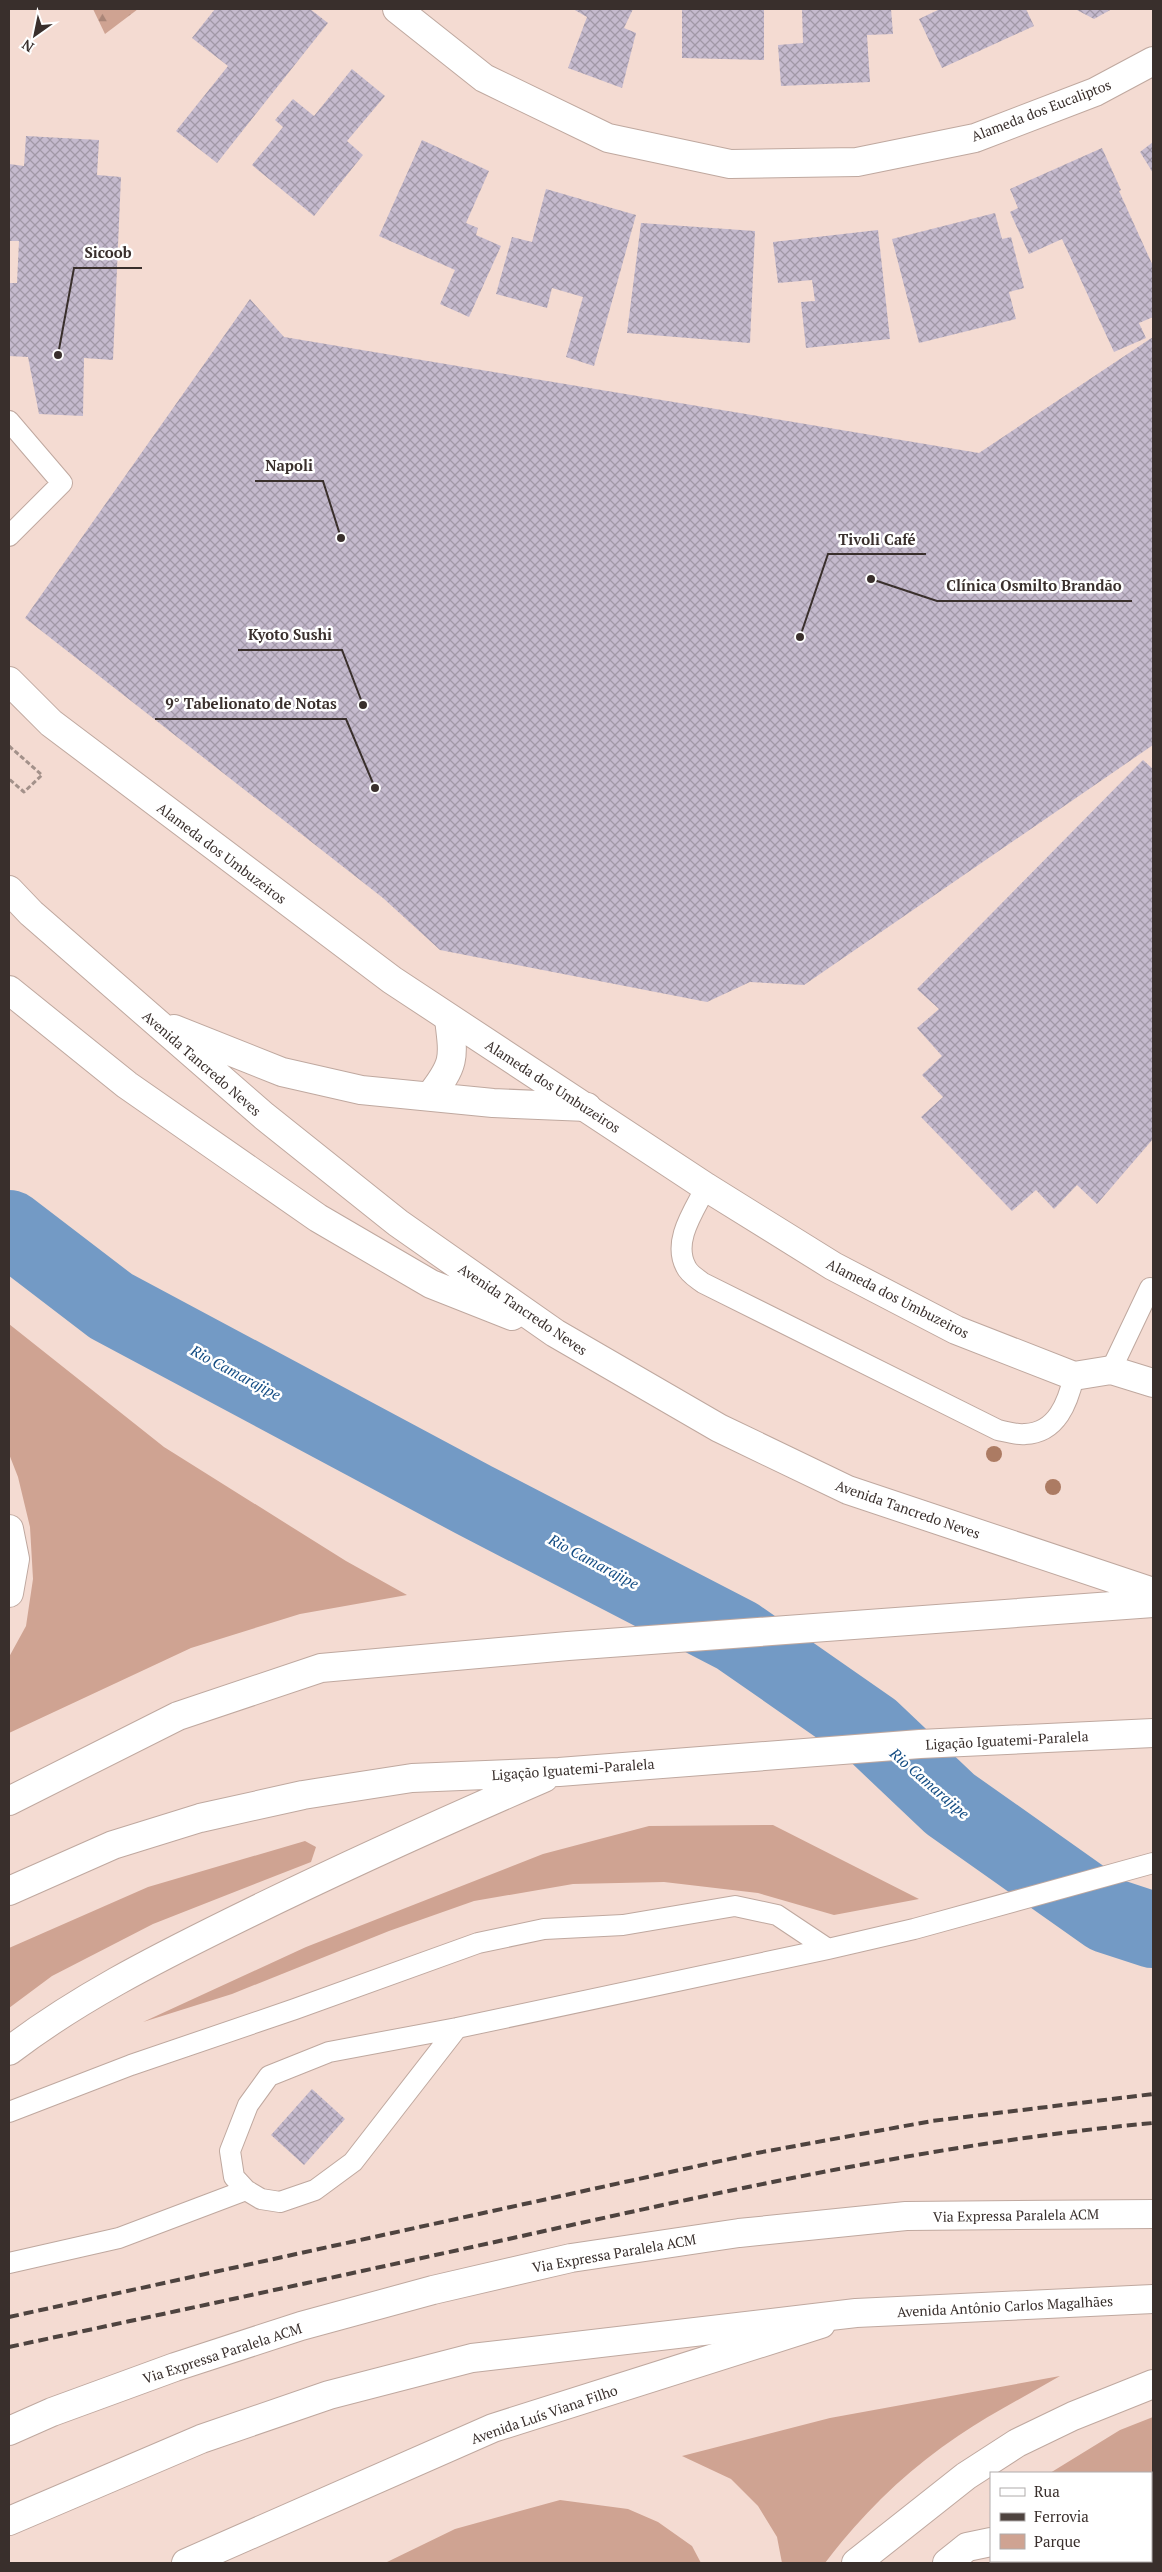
<svg xmlns="http://www.w3.org/2000/svg" width="1162" height="2572" font-family="'PT Serif',serif">
	<style>
		.green { fill: #cfa392 }
		.forest { fill: url(#forest-firs) }
		.lines { fill: none; stroke-linecap: round; stroke-linejoin: round }
		.river { stroke: #739ac5; stroke-width: 76 }
		.building { fill: url(#building-cross-hatch) }
		.service-casing { stroke: #bfa89f; stroke-width: 22 }
		.minor-casing { stroke: #bfa89f; stroke-width: 30 }
		.tertiary-casing { stroke: #bfa89f; stroke-width: 30 }
		.secondary-casing { stroke: #bfa89f; stroke-width: 30 }
		.primary-casing { stroke: #bfa89f; stroke-width: 30 }
		.trunk-casing { stroke: #bfa89f; stroke-width: 30 }
		.path { stroke: #a3918a; stroke-width: 3; stroke-dasharray: 5 2.5; stroke-linecap: butt }
		.service { stroke: #fff; stroke-width: 20 }
		.minor { stroke: #fff; stroke-width: 28 }
		.tertiary { stroke: #fff; stroke-width: 28 }
		.secondary { stroke: #fff; stroke-width: 28 }
		.primary { stroke: #fff; stroke-width: 28 }
		.trunk { stroke: #fff; stroke-width: 28 }
		.rail { stroke: #4e433f; stroke-width: 4; stroke-dasharray: 10 5; stroke-linecap: butt }
		.tree { fill: #ac7b63 }
		.labels { text-anchor: middle; dominant-baseline: central; stroke-width: 5; stroke-linejoin: round; paint-order: stroke }
		.street-label { font-size: 14px; fill: #392f2c; stroke: #fff }
		.water-label { font-size: 15px; font-style: italic; fill: #144d84; stroke: #fff }
		.leader { fill: none; stroke: #392f2c; stroke-width: 2 }
		.callout-dot { fill: #392f2c; stroke: #fff; stroke-width: 2 }
		.callout-label { font-size: 15px; text-anchor: middle; font-weight: bold; fill: #392f2c; stroke: #fff; stroke-width: 5; stroke-linejoin: round; paint-order: stroke }
	</style>
	<defs>
		<pattern id="forest-firs" width="22" height="20" patternUnits="userSpaceOnUse" patternTransform="scale(1.25)"><rect width="22" height="20" fill="#cfa392"/><path d="M5 1l3.5 6h-7zM16 11l3.5 6h-7z" fill="#a98577"/></pattern>
		<pattern id="building-cross-hatch" width="8" height="8" patternUnits="userSpaceOnUse" patternTransform="scale(1.25)"><rect width="8" height="8" fill="#c5bace"/><path d="M0 0l8 8M0 8l8-8" fill="none" stroke="#a198a7"/></pattern>
	</defs>
	<rect width="100%" height="100%" fill="#f4dbd2"/>
	<!-- green -->
	<path class="green" d="M9,1324L164,1447L346,1561L407,1595L300,1614L191,1648L9,1733V1657L26,1626L33,1579L30,1527L18,1477L9,1454Z
		M773,1825L919,1899L834,1915L758,1893L664,1882L573,1884L474,1901L389,1931L232,1994L143,2022L306,1947L543,1854L649,1826Z
		M305,1841L316,1847L311,1862L153,1924L52,1976L9,2008V1948L148,1887Z
		M1060,2376C1026,2396 990,2414 958,2436C907,2470 861,2515 825,2563H782L777,2537L758,2506L731,2479L682,2456L830,2418Z
		M1153,2417V2508L1151,2510V2473H1050L1120,2430Z
		M560,2500L628,2509L658,2522L692,2546L701,2563H385L455,2529Z"/>
	<!-- forest -->
	<path class="forest" d="M93,9H138L105,34Z"/>
	<g class="lines">
		<!-- river -->
		<path class="river" d="M9,1228L111,1306L474,1500L737,1636L872,1730L950,1804L1107,1915L1153,1930"/>
	</g>
	<!-- building -->
	<path class="building" d="M215,9H310L328,23L217,163L176,131L228,66L192,38Z
		M573,9H633L624,28L636,33L622,88L568,68L587,17Z
		M682,9H764V60L682,58Z
		M802,9H891L893,34L867,35L870,82L781,86L778,45L803,43Z
		M940,9H1026L1034,26L942,68L919,19Z
		M1075,9H1112L1094,19Z
		M352,69L385,96L347,141L363,155L314,216L252,165L283,127L275,120L293,99L314,116Z
		M26,136L99,140L97,175L121,177L113,360L84,358L83,416L39,414L28,357L9,356V283H17L19,241H9V164L24,166Z
		M422,140L489,171L466,223L478,228L476,235L501,246L469,317L440,304L455,270L379,236Z
		M1153,142V173L1140,152Z
		M1102,148L1121,190L1119,191L1153,266V317L1139,323L1146,338L1114,352L1062,239L1029,254L1010,212L1018,208L1010,189Z
		M546,189L636,215L594,366L566,357L583,297L552,288L547,308L496,294L512,237L532,242Z
		M995,213L1002,239L1011,237L1024,288L1009,292L1016,319L919,343L892,239Z
		M641,223L755,231L750,343L627,333Z
		M878,230L890,339L806,348L801,302L815,301L812,280L778,283L773,242Z
		M250,299L284,337L979,453L1153,337V745L804,985L750,982L707,1002L440,950L383,898L25,618Z
		M1143,760L1153,769V1139L1097,1204L1077,1185L1054,1209L1036,1190L1012,1211L921,1117L943,1097L922,1075L942,1056L917,1028L939,1009L917,989Z
		M312,2089L345,2119L304,2165L271,2135Z"/>
	<g class="lines">
		<defs>
			<path id="service" d="M9,421L62,483L9,536
				M706,1187C694,1211 672,1241 686,1267C689,1274 698,1279 703,1283L998,1430C1007,1432 1017,1435 1025,1434C1057,1433 1068,1402 1074,1376
				M1111,1370L1150,1288
				M457,2028L353,2162L315,2190L280,2202L261,2199L246,2190L234,2177L230,2151L248,2105L269,2076L329,2052L457,2028L828,1949L914,1929L1153,1863
				M9,2112L131,2065L295,2009L478,1943L544,1929L623,1925L735,1906L777,1915L828,1949
				M9,2263L119,2238L246,2190"/>
			<path id="minor" d="M397,9L484,78L608,138L730,164L857,162L975,138L1095,92L1153,61
				M1151,2533L1153,2531
				M1028,2561L1030,2563
				M947,2563L967,2547L991,2542
				M1113,2563L1117,2561"/>
			<path id="tertiary" d="M9,681L51,723L392,980L706,1187L833,1266L956,1330L1074,1376L1111,1370L1153,1383"/>
			<path id="secondary" d="M9,2431L52,2412L175,2367L301,2326L433,2290L571,2258L739,2233L906,2216L1153,2214
				M186,2563L493,2428L821,2324"/>
			<path id="primary" d="M9,890L31,913L264,1116L398,1223L555,1333L719,1428L848,1490L1153,1592
				M9,990L127,1085L318,1218L431,1284L512,1316
				M174,1029L282,1072L361,1090L493,1103L587,1107
				M430,1096C455,1064 454,1059 449,1019
				M9,1801L178,1716L321,1668L568,1646L1153,1603"/>
			<path id="trunk" d="M9,1529L15,1559L9,1593
				M9,1891L113,1845L200,1818L303,1795L412,1778L559,1772L920,1744L1153,1733
				M9,2051C77,1999 154,1960 231,1922C334,1871 438,1824 544,1778
				M9,2521L201,2439L329,2395L472,2358L856,2313L1153,2299
				M856,2563L966,2476L1017,2443L1073,2416L1153,2384"/>
		</defs>
		<!-- service casing -->
		<use href="#service" class="service-casing"/>
		<!-- minor casing -->
		<use href="#minor" class="minor-casing"/>
		<!-- tertiary casing -->
		<use href="#tertiary" class="tertiary-casing"/>
		<!-- secondary casing -->
		<use href="#secondary" class="secondary-casing"/>
		<!-- primary casing -->
		<use href="#primary" class="primary-casing"/>
		<!-- trunk casing -->
		<use href="#trunk" class="trunk-casing"/>
		<!-- path -->
		<path class="path" d="M9,746L42,775L24,792L9,779"/>
		<!-- service -->
		<use href="#service" class="service"/>
		<!-- minor -->
		<use href="#minor" class="minor"/>
		<!-- tertiary -->
		<use href="#tertiary" class="tertiary"/>
		<!-- secondary -->
		<use href="#secondary" class="secondary"/>
		<!-- primary -->
		<use href="#primary" class="primary"/>
		<!-- trunk -->
		<use href="#trunk" class="trunk"/>
		<!-- rail -->
		<path class="rail" d="M9,2317L757,2153L932,2121L1153,2094
			M9,2347C177,2311 345,2275 513,2238C725,2191 937,2143 1153,2123"/>
	</g>
	<!-- trees -->
	<g class="tree">
		<circle cx="994" cy="1454" r="8"/>
		<circle cx="1053" cy="1487" r="8"/>
	</g>
	<g class="labels">
		<!-- street labels -->
		<g class="street-label">
			<text transform="translate(1041 110) rotate(-21)">Alameda dos Eucaliptos</text>
			<text transform="translate(222 853) rotate(37)">Alameda dos Umbuzeiros</text>
			<text transform="translate(202 1063) rotate(41)">Avenida Tancredo Neves</text>
			<text transform="translate(553 1086) rotate(33)">Alameda dos Umbuzeiros</text>
			<text transform="translate(898 1298) rotate(27)">Alameda dos Umbuzeiros</text>
			<text transform="translate(523 1309) rotate(34)">Avenida Tancredo Neves</text>
			<text transform="translate(908 1509) rotate(19)">Avenida Tancredo Neves</text>
			<text transform="translate(1007 1740) rotate(-3)">Ligação Iguatemi-Paralela</text>
			<text transform="translate(573 1769) rotate(-4)">Ligação Iguatemi-Paralela</text>
			<text transform="translate(1016 2215) rotate(-1)">Via Expressa Paralela ACM</text>
			<text transform="translate(614 2253) rotate(-10)">Via Expressa Paralela ACM</text>
			<text transform="translate(1005 2306) rotate(-3)">Avenida Antônio Carlos Magalhães</text>
			<text transform="translate(222 2353) rotate(-18)">Via Expressa Paralela ACM</text>
			<text transform="translate(544 2414) rotate(-19)">Avenida Luís Viana Filho</text>
		</g>
		<!-- water labels -->
		<g class="water-label">
			<text transform="translate(236 1372) rotate(28)">Rio Camarajipe</text>
			<text transform="translate(594 1561) rotate(28)">Rio Camarajipe</text>
			<text transform="translate(930 1783) rotate(41)">Rio Camarajipe</text>
		</g>
	</g>
	<!-- callouts -->
	<path class="leader" d="M58 355L74 268H142M341 538L323 481H255M800 637L828 554H926M871 579L937 601H1132M363 705L342 650H238M375 788L346 719H155"/>
	<g class="callout-dot">
		<circle cx="58" cy="355" r="5"/>
		<circle cx="341" cy="538" r="5"/>
		<circle cx="800" cy="637" r="5"/>
		<circle cx="871" cy="579" r="5"/>
		<circle cx="363" cy="705" r="5"/>
		<circle cx="375" cy="788" r="5"/>
	</g>
	<g class="callout-label">
		<text x="108" y="258">Sicoob</text>
		<text x="289" y="471">Napoli</text>
		<text x="877" y="545">Tivoli Café</text>
		<text x="1034" y="591">Clínica Osmilto Brandão</text>
		<text x="290" y="640">Kyoto Sushi</text>
		<text x="251" y="709">9° Tabelionato de Notas</text>
	</g>
	<!-- border -->
	<rect width="1162" height="2572" fill="none" stroke="#392f2c" stroke-width="20"/>
	<!-- legend -->
	<rect x="990" y="2472" width="162" height="90" fill="#ffffff" stroke="#b0acab"/>
	<rect x="1000" y="2488" width="25" height="8" fill="#ffffff" stroke="#b0acab"/>
	<text x="1034" y="2497" font-size="15" fill="#392f2c">Rua</text>
	<rect x="1000" y="2513" width="25" height="8" fill="#4e433f" stroke="#b0acab"/>
	<text x="1034" y="2522" font-size="15" fill="#392f2c">Ferrovia</text>
	<rect x="1000" y="2534" width="25" height="15" fill="#cfa392" stroke="#b0acab"/>
	<text x="1034" y="2547" font-size="15" fill="#392f2c">Parque</text>
	<!-- north arrow -->
	<g transform="translate(35 35) rotate(213)" stroke="#ffffff" stroke-width="4" paint-order="stroke">
	<path d="M0-4L9 19L0 12L-9 19Z" fill="#392f2c"/>
	<text y="-8" font-size="14" font-weight="bold" text-anchor="middle" fill="#392f2c">N</text>
	</g>
</svg>
